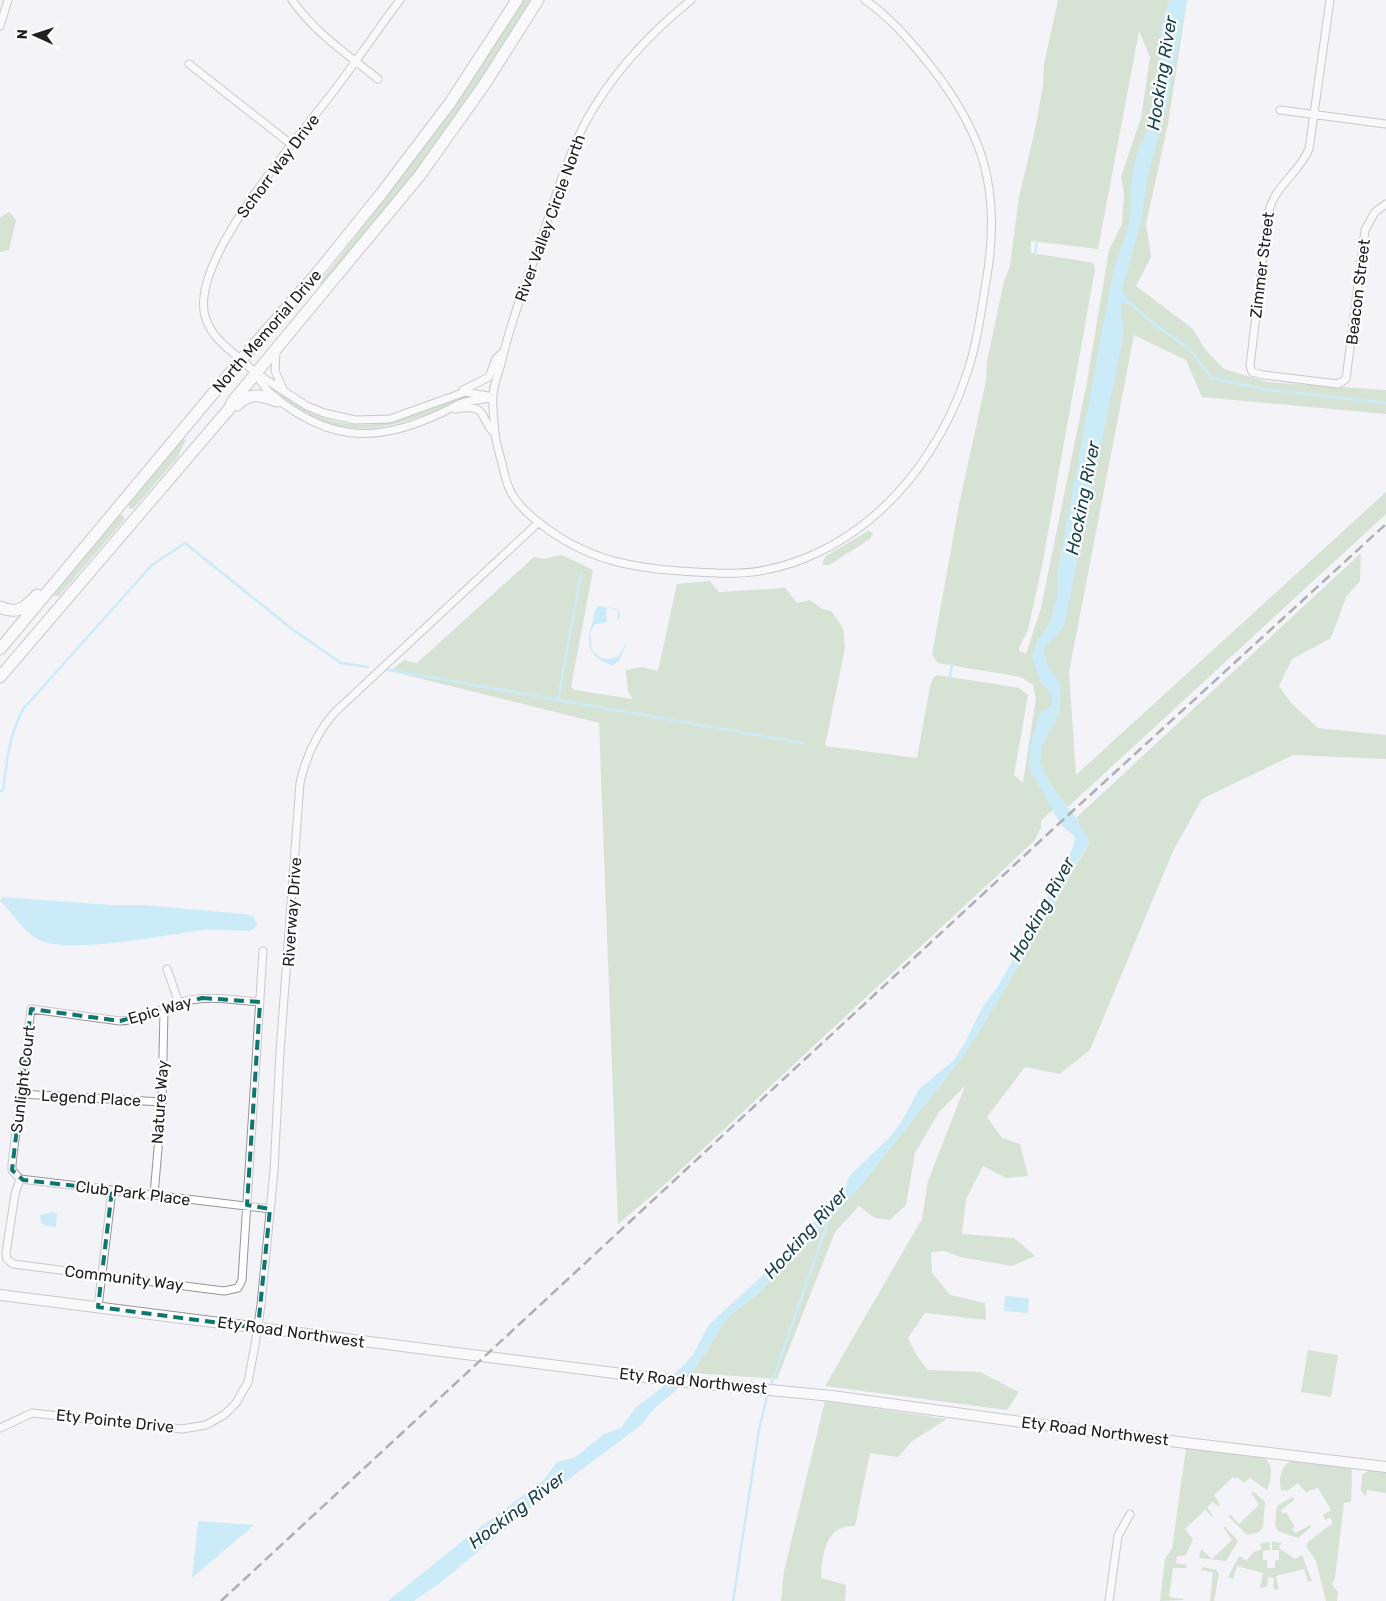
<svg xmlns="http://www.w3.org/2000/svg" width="1386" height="1601" font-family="Rubik,sans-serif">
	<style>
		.green { fill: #b2cea9; fill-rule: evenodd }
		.water { fill: #9be3f9 }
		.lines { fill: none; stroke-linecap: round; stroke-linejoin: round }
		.stream { stroke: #9be3f9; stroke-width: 2.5 }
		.street-casing { stroke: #969599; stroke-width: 9 }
		.secondary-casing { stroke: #969599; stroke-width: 12 }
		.primary-casing { stroke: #969599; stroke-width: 13 }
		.street { stroke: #fff; stroke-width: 7 }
		.secondary { stroke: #fff; stroke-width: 10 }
		.primary { stroke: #fff; stroke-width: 11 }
		.rail { stroke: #5c5b5e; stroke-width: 2.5; stroke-dasharray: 10 5; stroke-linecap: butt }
		.marked { fill: none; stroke: #0f766e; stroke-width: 4; stroke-dasharray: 10 6; stroke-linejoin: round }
		.labels { text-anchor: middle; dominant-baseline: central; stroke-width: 4.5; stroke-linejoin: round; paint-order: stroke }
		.street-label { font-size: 16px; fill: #212022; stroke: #fff }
		.water-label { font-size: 18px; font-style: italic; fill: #18434f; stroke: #fff }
	</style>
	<rect width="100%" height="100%" fill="#f4f3f8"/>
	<!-- green -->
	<path class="green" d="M522,0H531L466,101L426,157L386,209L321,285L320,282C392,191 461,98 522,0Z
		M1058,0H1187L1168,124L1146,224L1151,257L1136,286L1193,329L1204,348L1224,369L1268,382L1386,390V414L1202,397L1186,360L1134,335L1069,672L1076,775L1386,492V514L1070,805L1050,812L1041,821V828L1034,841L662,1187L618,1224L599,723L390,671L404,660L417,663L534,557L544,559L562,555L593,570L571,687L575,690L633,699L628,692L626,670L642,667L658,671L677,584L710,581L719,592L785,588L797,603L810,600L822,609L831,611L843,628L845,648L825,746L917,758L930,687L933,678L937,675L1019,688L1028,695L1014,775L1023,783L1036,698L1033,685L1021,677L938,663L932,655L959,505L986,381L987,361L1004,281L1010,266L1019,197L1035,130L1043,86L1044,64ZM1139,31L1150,57L1141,118L1121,177L1124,193L1122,224L1109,250L1086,387L1041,608L1026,654L1019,651V648L1028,630L1042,566L1095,269L1094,264L1089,262L1031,253V241L1098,249Z
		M9,212L16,220L9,250L0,252V218Z
		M282,394C350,446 397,422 468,394V398C396,427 348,449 279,397Z
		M186,439L178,457L134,508L129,509V504L182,440Z
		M119,515H123L125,519L59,596H53Z
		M868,531L873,533L870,539L829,565H823V561L826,556Z
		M1361,553L1360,581L1346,597L1331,638L1292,659L1279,686L1291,703L1318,728L1386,735V759L1293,755L1202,799L1173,851L1090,1050L1060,1074L1025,1067L987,1117L1002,1138L1020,1144L1028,1176L1006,1178L983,1166L966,1199L962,1234L1014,1238L1035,1256L1012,1266L960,1257L945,1251L931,1252L932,1273L950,1295L985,1303L986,1320L925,1313L908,1338L917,1356L928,1370L980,1372L1019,1392L1007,1410L825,1386L922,1219L928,1181L965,1086L939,1112L915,1153L906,1205L890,1220L875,1218L859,1206L835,1232L777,1379L692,1373L728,1317L758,1294L858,1189L964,1055L1001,996L1089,843L1076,818Z
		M1308,1350L1338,1355L1331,1397L1301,1392Z
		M825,1401L947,1419L912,1441L898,1457L870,1453L855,1526C825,1525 822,1555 821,1578L846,1585L845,1601H781L784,1571Z
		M1186,1448L1264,1458C1275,1465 1271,1480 1267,1490L1250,1478L1244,1483L1237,1477L1235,1479L1233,1477L1214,1495L1220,1505L1218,1506L1213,1502L1207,1507L1215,1519L1205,1510L1185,1529L1193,1539L1186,1555L1177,1556L1176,1563L1186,1565L1187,1568H1173L1169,1597L1183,1599V1600L1160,1601L1165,1559L1172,1549Z
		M1292,1460L1349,1467L1352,1471L1351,1502L1344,1503L1335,1578L1332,1584L1338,1592L1337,1601H1326L1316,1561L1306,1546L1309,1541L1333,1523L1330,1517L1325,1520L1323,1515L1331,1510L1318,1488L1306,1492L1298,1483L1287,1491L1281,1490C1278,1479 1281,1466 1292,1460Z
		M1369,1470L1386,1471V1493L1367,1490L1366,1496L1361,1491L1362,1475Z
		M1254,1492L1265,1502L1263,1527L1259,1532L1247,1535L1228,1516L1231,1515L1239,1524L1259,1505L1251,1493Z
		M1292,1497L1295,1499L1281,1510L1283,1514L1286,1512L1295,1527L1292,1528L1295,1533L1311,1525L1310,1528L1298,1538L1278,1531L1275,1525L1277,1506Z
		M1223,1527H1225L1238,1541L1226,1561L1199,1558L1201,1549L1212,1559L1232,1540Z
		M1272,1541L1281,1543L1279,1548L1295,1559L1302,1555L1312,1581L1308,1582L1304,1569L1276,1576L1279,1589L1275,1590L1273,1588L1274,1578L1268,1577L1267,1586L1263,1588L1260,1587L1263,1573L1237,1566L1233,1579L1228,1577L1238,1558L1240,1556L1246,1561L1254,1552L1262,1549L1260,1544L1269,1542L1270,1550L1263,1551V1560H1267V1568H1275V1561L1279,1560V1550H1272Z
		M1203,1567L1216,1570L1219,1573L1214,1601H1210L1213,1572L1200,1570Z"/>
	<!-- water -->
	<path class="water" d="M1169,0H1187L1165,113L1148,175L1141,222L1122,290L1131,304L1120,303L1124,333L1064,626L1044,649L1047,665L1061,684L1060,713L1042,745L1040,764L1054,789L1076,818L1089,842L1001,996L964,1055L858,1189L758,1294L728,1317L692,1373L675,1391L655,1408L640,1426L533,1506L440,1583L414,1601H388L476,1530L543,1481L557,1462L574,1458L604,1434L621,1428L635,1408L660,1389L693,1355L708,1326L717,1317L776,1263L792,1240L835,1204L844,1192L849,1176L891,1136L902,1121L919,1089L953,1061L965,1043L982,1008L998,986L1042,909L1073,847L1075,837L1061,825L1029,768L1030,746L1039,715L1052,704L1050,692L1040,681L1032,657L1038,639L1049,624L1057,596V576L1113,272L1128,228L1131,208L1130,188L1137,153L1151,121L1154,85L1159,66L1161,28Z
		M598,606L619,609L620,617L617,621L618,610L608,608L606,610L607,621L605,623L595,624L590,633L592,650C601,660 606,660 618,657L626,643H627L618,662L613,665C591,660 584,644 592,624C594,618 593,612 598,606Z
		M3,897L112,905H144L244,914L253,916L257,924L255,928L249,931C234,931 218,929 204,930C168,934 65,956 37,939C22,930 13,913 0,901Z
		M53,1212L57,1214L56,1227L46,1226L41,1223L40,1215Z
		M1005,1296L1029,1298L1028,1313L1004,1311Z
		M198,1521L254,1525L192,1578Z"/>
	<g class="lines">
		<!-- stream -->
		<path class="stream" d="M1035,254L1037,241
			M1130,303L1159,328L1190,349L1211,378L1268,390L1386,403
			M384,669L802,743
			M950,677L952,664
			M558,699L581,574
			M0,791L3,790C7,762 9,733 24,708L152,565L185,543L292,629L341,663L368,667
			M770,1388L829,1219
			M733,1601L759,1430L768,1393"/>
		<defs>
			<path id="street" d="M292,0C318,36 345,52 378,79
				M400,0C375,33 352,68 326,101C293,144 190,261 205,316C212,342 237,353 254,372C260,378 263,387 270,393C333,447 386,443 457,405C467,399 481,401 493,397
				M691,0C649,34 611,75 585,123C565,162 553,205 539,246C525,285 510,324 501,364C498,374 494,384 493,394C492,407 494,420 495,433C496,443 499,453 502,463C504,473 506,483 511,492C517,504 527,513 537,521C586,561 634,569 696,572C719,573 743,575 765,570C803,563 840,544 869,520C914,484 950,427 967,373C977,344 981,312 986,282C1003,186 982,127 920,53C903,33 887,15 865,0
				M1330,0L1309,149C1298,175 1275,184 1268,214L1250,366L1252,372L1263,375L1338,384L1346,379L1365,230L1375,212L1386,204
				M0,26L8,0
				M189,64L292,145
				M1280,110L1386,124
				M276,352L275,371L283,389
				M256,373L307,406L324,413L355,420L390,419L465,392L493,397
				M463,390L489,377L496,359L502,353
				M455,409C490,403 478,418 495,434
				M167,969L179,1003
				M20,1094L162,1102
				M20,1179L15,1194L6,1253L7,1259L13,1264L224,1291L238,1288L242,1280L263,951
				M20,1179L12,1170V1164L31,1009L120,1021C145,1020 166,1005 190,1000C213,996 237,1000 260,1002
				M20,1179L270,1209
				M154,1195L162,1102L164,1010
				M98,1307L112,1190
				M0,1428L32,1413L182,1429L206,1425L224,1415L236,1403L248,1382L255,1345L261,1305L274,1171L280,1052L300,783C306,756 316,734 334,713L539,522
				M1109,1601L1118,1536L1130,1514"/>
			<path id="secondary" d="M0,1295L677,1381L832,1396L1095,1432L1386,1467"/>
			<path id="primary" d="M237,405C250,392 260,395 277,401
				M0,607C17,615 25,608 37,595
				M0,649L241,360L318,272L381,194L450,103L517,0
				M0,677L229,409L233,401L420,175L484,85L538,0"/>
		</defs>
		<!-- street casing -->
		<use href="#street" class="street-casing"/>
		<!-- secondary casing -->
		<use href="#secondary" class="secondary-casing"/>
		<!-- primary casing -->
		<use href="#primary" class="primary-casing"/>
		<!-- street -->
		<use href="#street" class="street"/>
		<!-- secondary -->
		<use href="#secondary" class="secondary"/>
		<!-- primary -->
		<use href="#primary" class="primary"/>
		<!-- rail -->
		<path class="rail" d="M221,1601L1052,830L1386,524"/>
	</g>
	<!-- marked area -->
	<path d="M0 0H1386V1601H0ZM202,998L260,1002L247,1205L270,1209L258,1328L98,1307L112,1190L23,1180L12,1170L31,1009L120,1021Z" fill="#f4f3f8" fill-opacity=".55" fill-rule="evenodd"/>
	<path class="marked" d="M202,998L260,1002L247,1205L270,1209L258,1328L98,1307L112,1190L23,1180L12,1170L31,1009L120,1021Z"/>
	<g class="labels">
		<!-- street labels -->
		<g class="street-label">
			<text transform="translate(278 166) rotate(-53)">Schorr Way Drive</text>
			<text transform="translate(550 218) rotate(-70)">River Valley Circle North</text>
			<text transform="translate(1262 265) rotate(-83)">Zimmer Street</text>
			<text transform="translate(1358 292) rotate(-83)">Beacon Street</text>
			<text transform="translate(267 331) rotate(-49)">North Memorial Drive</text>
			<text transform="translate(292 912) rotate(-86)">Riverway Drive</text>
			<text transform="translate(160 1010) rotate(-16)">Epic Way</text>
			<text transform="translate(23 1079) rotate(-83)">Sunlight Court</text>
			<text transform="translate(91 1098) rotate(3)">Legend Place</text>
			<text transform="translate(160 1102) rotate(-86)">Nature Way</text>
			<text transform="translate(133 1193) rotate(7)">Club Park Place</text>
			<text transform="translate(124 1278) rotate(7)">Community Way</text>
			<text transform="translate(291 1332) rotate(8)">Ety Road Northwest</text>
			<text transform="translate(693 1381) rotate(6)">Ety Road Northwest</text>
			<text transform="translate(115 1421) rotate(6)">Ety Pointe Drive</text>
			<text transform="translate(1095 1431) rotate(7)">Ety Road Northwest</text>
		</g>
		<!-- water labels -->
		<g class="water-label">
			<text transform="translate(1162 73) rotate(-81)">Hocking River</text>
			<text transform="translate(1083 498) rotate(-79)">Hocking River</text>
			<text transform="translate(1042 909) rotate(-61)">Hocking River</text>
			<text transform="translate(806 1233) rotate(-48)">Hocking River</text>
			<text transform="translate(517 1510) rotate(-37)">Hocking River</text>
		</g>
	</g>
	<!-- north arrow -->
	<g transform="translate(35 35) rotate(273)" stroke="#ffffff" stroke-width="4" paint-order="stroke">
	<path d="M0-4L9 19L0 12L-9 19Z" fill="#212022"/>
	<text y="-8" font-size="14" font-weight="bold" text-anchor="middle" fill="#212022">N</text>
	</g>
</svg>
